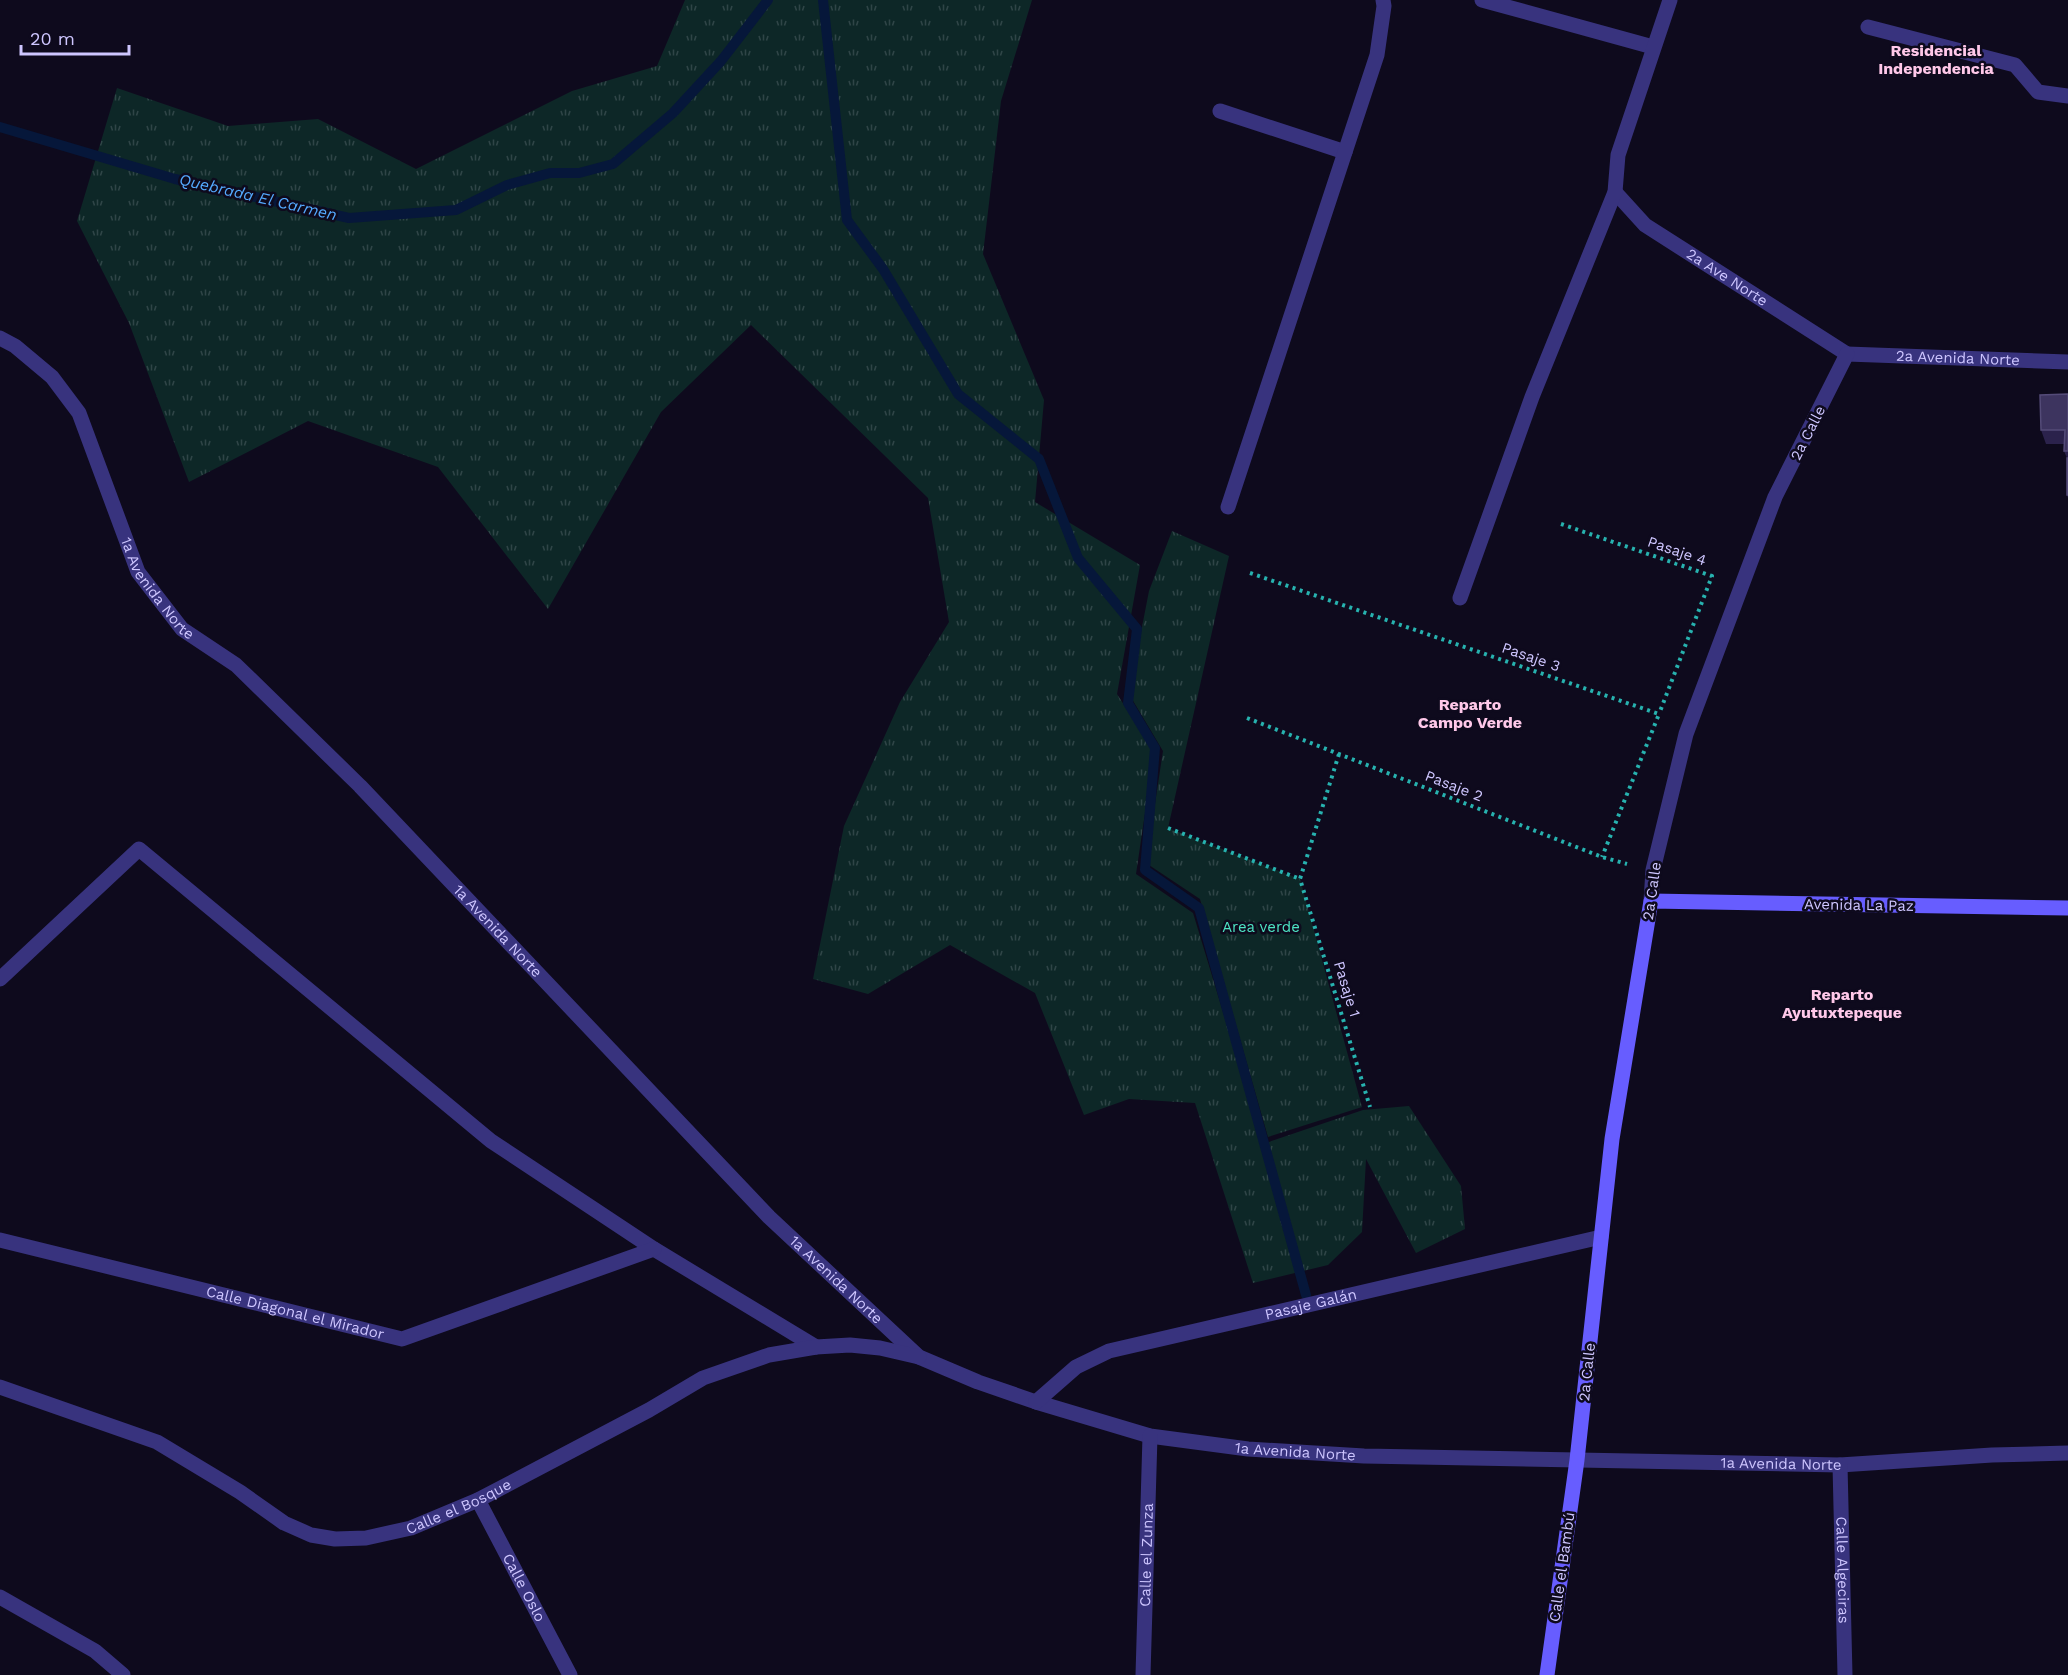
<svg xmlns="http://www.w3.org/2000/svg" width="2068" height="1675" font-family="'Work Sans',sans-serif">
	<style>
		.grass { fill: url(#grass-tufts) }
		.lines { fill: none; stroke-linecap: round; stroke-linejoin: round }
		.stream { stroke: #06173a; stroke-width: 10 }
		.path { stroke: #27b2af; stroke-width: 4; stroke-dasharray: 3 4.5; stroke-linecap: butt }
		.street { stroke: #38337e; stroke-width: 15 }
		.secondary { stroke: #675dff; stroke-width: 15 }
		.wall { fill: #2b224c }
		.building { fill: #3d345f; stroke: #544b78; stroke-width: 1.5 }
		.labels { text-anchor: middle; dominant-baseline: central; stroke-width: 5; stroke-linejoin: round; paint-order: stroke }
		.street-label { font-size: 15px; fill: #cec6ff; stroke: #0e0a1d }
		.park-label { font-size: 15px; fill: #4de3c3; stroke: #0e0a1d }
		.neighbourhood-label { font-size: 16px; font-weight: bold; fill: #ffc8e9; stroke: #0e0a1d }
		.water-label { font-size: 16px; font-style: italic; fill: #54aaff; stroke: #0e0a1d }
	</style>
	<defs>
		<pattern id="grass-tufts" width="24" height="20" patternUnits="userSpaceOnUse" patternTransform="scale(1.5)"><rect width="24" height="20" fill="#0d2727"/><path d="M3 7l-1-3M5 7V3M7 7l1-3M15 17l-1-3M17 17v-4M19 17l1-3" fill="none" stroke="#2f4547"/></pattern>
	</defs>
	<rect width="100%" height="100%" fill="#0e0a1d"/>
	<!-- grass -->
	<path class="grass" d="M685,0H1032L1001,101L983,254L1044,400L1035,502L1140,565L1117,694L1154,752L1136,874L1193,913L1263,1144L1363,1110L1409,1106L1461,1186L1465,1229L1416,1253L1366,1159L1362,1232L1328,1265L1253,1283L1195,1103L1129,1099L1084,1115L1035,993L950,945L868,994L813,979L844,826L900,702L949,622L928,498L751,325L661,412L548,609L438,467L308,421L189,482L129,323L77,221L117,88L228,126L318,119L416,169L572,91L657,66Z
		M1172,531L1229,556L1168,828L1300,879L1362,1107L1268,1137L1200,899L1146,863L1163,751L1129,694L1149,591Z"/>
	<g class="lines">
		<!-- stream -->
		<path class="stream" d="M823,0L847,220L883,269L958,394L1039,459L1078,558L1137,629L1128,703L1155,748L1145,870L1199,908L1306,1295
			M0,127L175,179L349,218L456,210L507,185L550,173H579L613,164L673,113L721,61L768,0"/>
		<!-- path -->
		<path class="path" d="M1561,524L1712,576L1659,714
			M1250,573L1659,714L1602,857
			M1247,718L1602,857L1627,864
			M1339,754L1300,879L1370,1107
			M1168,828L1300,879"/>
		<!-- street -->
		<g class="street">
			<path d="M1482,0L1653,47"/>
			<path d="M1868,27L2015,65L2038,92L2068,96"/>
			<path d="M1220,111L1345,152"/>
			<path id="s1" d="M1615,192L1645,225L1847,354"/>
			<path id="s2" d="M0,338L15,346L52,377L79,413L138,572L182,629L236,665L360,786L769,1217L919,1357L978,1382L1036,1402L1150,1436L1248,1449L1364,1456L1840,1465L1992,1455L2068,1453"/>
			<path id="s3" d="M1847,354L2068,362"/>
			<path d="M1228,507L1377,55L1384,6L1383,0"/>
			<path d="M1460,598L1532,397L1615,192L1618,155L1670,0"/>
			<path d="M1651,901L1653,870L1686,734L1775,497L1847,354"/>
			<path d="M0,979L139,849L491,1141L654,1249L816,1347"/>
			<path id="s4" d="M0,1240L402,1339L654,1249"/>
			<path id="s5" d="M0,1387L157,1442L240,1492L284,1523L311,1535L335,1539L366,1538L411,1528L478,1500L649,1410L703,1378L769,1355L816,1347L850,1345L880,1348L919,1357"/>
			<path id="s6" d="M1036,1402L1076,1367L1109,1351L1601,1237"/>
			<path id="s7" d="M1840,1465L1845,1675"/>
			<path id="s8" d="M478,1500L570,1675"/>
			<path d="M0,1597L95,1651L123,1675"/>
			<path id="s9" d="M1143,1675L1150,1436"/>
		</g>
		<!-- secondary -->
		<path class="secondary" d="M1547,1675L1577,1460L1612,1139L1651,901L2068,908"/>
	</g>
	<!-- wall -->
	<path class="wall" d="M2068,394V498L2067,495V458L2064,451L2065,444H2046L2041,430Z"/>
	<!-- building -->
	<path class="building" d="M2068,394V451H2064L2065,430H2041L2040,395Z
		M2067,458H2068V495H2067Z"/>
	<g class="labels">
		<!-- street labels -->
		<g class="street-label">
			<text stroke="none"><textPath href="#s1" startOffset="142">2a Ave Norte</textPath></text>
			<text stroke="none"><textPath href="#s3" startOffset="111">2a Avenida Norte</textPath></text>
			<text transform="translate(1808 433) rotate(-63)">2a Calle</text>
			<text transform="translate(1677 551) rotate(19)">Pasaje 4</text>
			<text stroke="none"><textPath href="#s2" startOffset="304">1a Avenida Norte</textPath></text>
			<text transform="translate(1531 657) rotate(19)">Pasaje 3</text>
			<text transform="translate(1454 786) rotate(21)">Pasaje 2</text>
			<text transform="translate(1652 891) rotate(-82)">2a Calle</text>
			<text transform="translate(1859 905) rotate(1)">Avenida La Paz</text>
			<text stroke="none"><textPath href="#s2" startOffset="790">1a Avenida Norte</textPath></text>
			<text transform="translate(1347 989) rotate(73)">Pasaje 1</text>
			<text stroke="none"><textPath href="#s2" startOffset="1276">1a Avenida Norte</textPath></text>
			<text stroke="none"><textPath href="#s6" startOffset="297">Pasaje Galán</textPath></text>
			<text stroke="none"><textPath href="#s4" startOffset="304">Calle Diagonal el Mirador</textPath></text>
			<text transform="translate(1587 1372) rotate(-84)">2a Calle</text>
			<text stroke="none"><textPath href="#s2" startOffset="1780">1a Avenida Norte</textPath></text>
			<text stroke="none"><textPath href="#s2" startOffset="2266">1a Avenida Norte</textPath></text>
			<text stroke="none"><textPath href="#s5" startOffset="500">Calle el Bosque</textPath></text>
			<text stroke="none"><textPath href="#s9" startOffset="120">Calle el Zunza</textPath></text>
			<text transform="translate(1562 1567) rotate(-82)">Calle el Bambú</text>
			<text stroke="none"><textPath href="#s7" startOffset="105">Calle Algeciras</textPath></text>
			<text stroke="none"><textPath href="#s8" startOffset="99">Calle Oslo</textPath></text>
		</g>
		<!-- park labels -->
		<g class="park-label">
			<text x="1261" y="927">Area verde</text>
		</g>
		<!-- neighbourhood labels -->
		<g class="neighbourhood-label">
			<text x="1936" y="50">Residencial<tspan x="1936" dy="18">Independencia</tspan></text>
			<text x="1470" y="704">Reparto<tspan x="1470" dy="18">Campo Verde</tspan></text>
			<text x="1842" y="994">Reparto<tspan x="1842" dy="18">Ayutuxtepeque</tspan></text>
		</g>
		<!-- water labels -->
		<g class="water-label">
			<text transform="translate(258 197) rotate(13)">Quebrada El Carmen</text>
		</g>
	</g>
	<!-- scale -->
	<path d="M21 45v9h108v-9" fill="none" stroke="#cec6ff" stroke-width="3"/>
	<text x="30" y="45" font-size="18" fill="#cec6ff" stroke="#0e0a1d" stroke-width="4.5" paint-order="stroke">20 m</text>
</svg>
